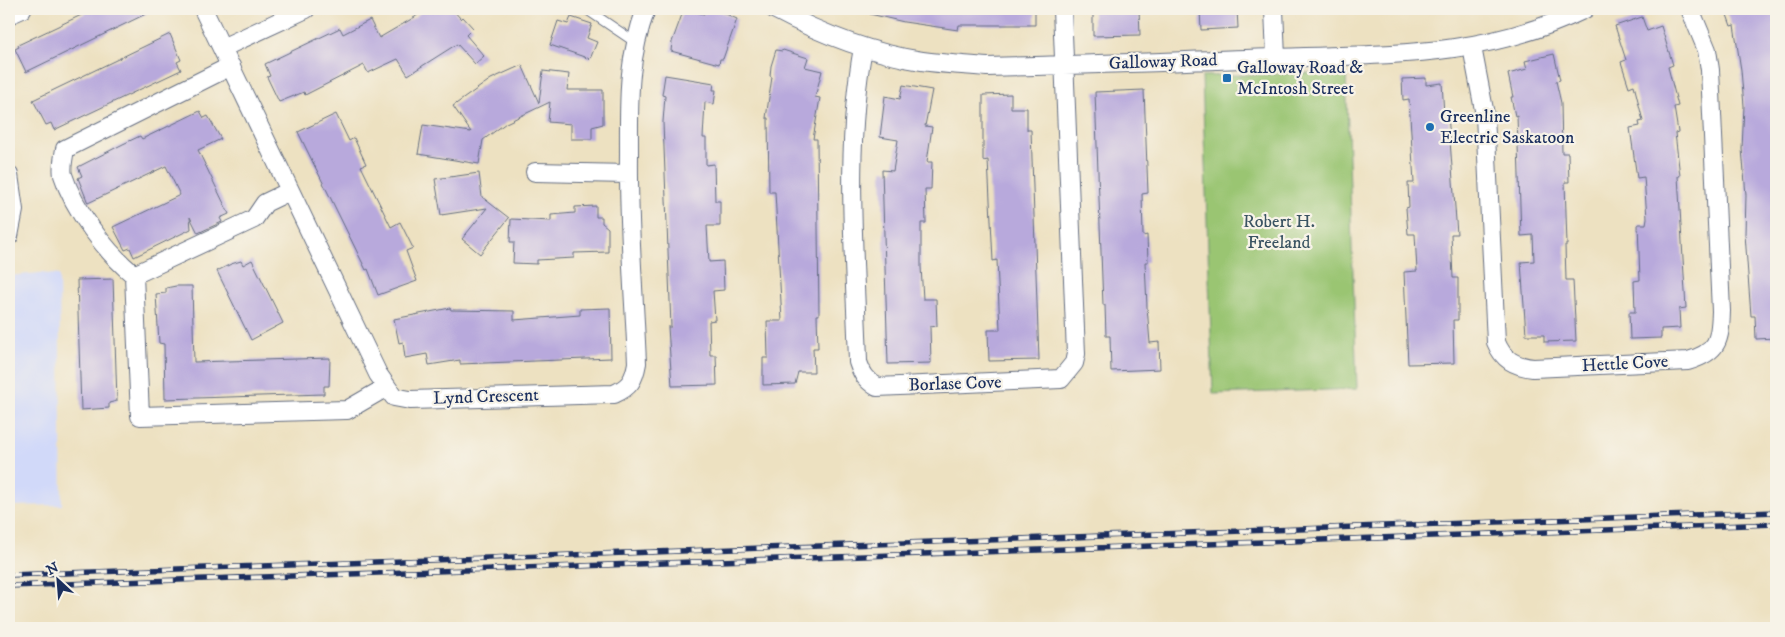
<svg xmlns="http://www.w3.org/2000/svg" width="1785" height="637" font-family="'IM FELL DW Pica',serif">
	<style>
		.built { fill: #d1d9f9 }
		.green { fill: #9ac572; stroke: #5a7a68 }
		.building { fill: #b8a9dc }
		.lines { fill: none; stroke-linecap: round; stroke-linejoin: round }
		.lane-casing { stroke: #646d81; stroke-width: 11 }
		.street-casing { stroke: #646d81; stroke-width: 20 }
		.lane { stroke: #fff; stroke-width: 9 }
		.street { stroke: #fff; stroke-width: 18 }
		.rail-casing { stroke: #1b2f5e; stroke-width: 5.5 }
		.rail { stroke: #f7f3e8; stroke-width: 4; stroke-dasharray: 11; stroke-linecap: butt }
		.poi-dot { fill: #1f6fb2; stroke: #f7f3e8; stroke-width: 2 }
		.labels { text-anchor: middle; dominant-baseline: central; stroke-width: 4.5; stroke-linejoin: round; paint-order: stroke }
		.street-label { font-size: 18px; fill: #1b2f5e; stroke: #f7f3e8 }
		.poi-label { font-size: 18px; fill: #1b2f5e; stroke: #f7f3e8; text-anchor: start }
		.park-label { font-size: 18px; fill: #3b5463; stroke: #f7f3e8 }
	</style>
	<rect width="100%" height="100%" fill="#f7f3e8"/>
	<filter id="ink" filterUnits="userSpaceOnUse"><feTurbulence type="fractalNoise" baseFrequency=".02" numOctaves="2"/><feDisplacementMap in="SourceGraphic" scale="10" xChannelSelector="R" yChannelSelector="G"/><feConvolveMatrix kernelMatrix="1 2 1 2 8 2 1 2 1" color-interpolation-filters="sRGB"/></filter>
	<filter id="wash" filterUnits="userSpaceOnUse"><feTurbulence type="fractalNoise" baseFrequency=".0096" numOctaves="4" result="noise"/><feDisplacementMap in="SourceGraphic" scale="20" xChannelSelector="R" yChannelSelector="G"/><feGaussianBlur stdDeviation="1.12" result="paint"/><feColorMatrix in="noise" values="0 0 0 0 0 0 0 0 0 0 0 0 0 0 0 0 0 1.4 0 .05"/><feComposite in="paint" operator="in"/></filter>
	<g filter="url(#wash)">
		<rect width="100%" height="100%" fill="#ede1c1"/>
		<!-- built -->
		<path class="built" d="M41,273L59,275L62,505L9,506V276Z"/>
		<!-- green -->
		<path class="green" d="M1346,72L1357,389L1213,394L1202,76Z"/>
		<g id="blocks">
			<!-- building -->
			<path class="building" d="M94,9H156L26,72L15,49L19,47L18,45Z
				M425,9H452L461,19L463,17L473,28L466,35L484,56L475,64L457,44L408,75L398,59L368,73L364,65L305,95L304,92L279,102L267,77L270,76L265,64L340,28L343,34L370,20L379,38L415,17Z
				M684,9L704,14L705,9H715L737,19L723,59H720L719,64L671,51L672,42Z
				M871,9H1035V25H959L958,30L904,22L870,14Z
				M1093,9H1139L1140,35L1093,36Z
				M1200,9H1237L1238,28L1201,30Z
				M1725,9H1776V338L1756,339L1755,316H1751L1745,234L1746,195L1742,149L1744,106L1741,70L1734,25L1731,26Z
				M571,17L592,24L587,38L597,42L590,59L550,45L558,21L568,24Z
				M1642,17L1647,31L1661,26L1673,65L1668,67L1678,106L1674,107L1678,132L1675,133L1680,176H1678L1686,308L1679,309L1680,328L1661,329V338L1630,339L1629,312H1635L1634,281L1640,280L1638,224H1646L1647,218L1644,177L1637,178L1630,128L1640,126L1639,122L1643,121L1634,85L1629,87L1621,62L1626,60L1615,26Z
				M170,34L181,60L177,62L181,70L54,130L51,123L46,125L33,100Z
				M776,50L782,51L783,50L808,58L805,67L822,71L815,97L820,98L813,139H817L819,315H817L818,348H813L814,372H798L795,384L763,385V358H768L767,321H782L775,192H769L768,118H766L772,77L770,76L771,66Z
				M1554,54L1560,80L1556,81L1561,103L1562,153H1568L1569,182H1565L1567,245H1565L1566,280H1573L1576,341L1544,342V335H1526L1521,262L1534,261L1533,235L1521,236L1517,115L1515,116L1511,97H1513L1508,74L1527,69L1525,61Z
				M522,65L539,103L543,71L569,74L567,90H603V124L592,127V139H571V124L548,122L550,102L506,123L483,140L479,164L418,154L423,125L471,132L453,106L491,79Z
				M665,75L714,83L713,90H716L714,104L705,102L703,138H706V165L714,164L715,201H720V226H707L709,262L723,261L724,290L713,291L715,320L709,321L710,355H716L717,385L672,386L668,327H671L663,122L665,96L662,95Z
				M1426,78V85L1442,83L1444,114H1448L1457,234H1451L1453,278H1458V320H1453L1454,363L1408,364L1404,272L1417,271L1415,234H1408L1406,208L1409,207L1408,183H1414L1409,99L1403,100L1402,79Z
				M903,85L932,90L925,126L932,127L927,162H932L931,189H925L926,223H921V267L923,299H936L937,326L930,327L931,363L888,364L882,170L893,171L898,140L880,137L885,96L900,99Z
				M1144,90L1148,193L1142,194L1143,236L1147,235L1148,262H1145L1147,307L1150,343L1159,342L1160,369L1111,371L1110,336H1106L1105,305H1103L1095,92Z
				M1011,94V108H1027V130H1031L1039,360L989,361L988,330H1000L997,260L993,261L988,160L983,161V95Z
				M200,111L204,118L208,116L221,139L198,150L229,214L220,218L222,222L198,233L190,217L191,229L134,257L130,248L125,250L113,227L180,195L166,166L88,203L78,178L82,176L78,167L123,144L140,136L142,139Z
				M336,114L349,141L354,138L366,164L361,166L391,227L400,222L413,248L406,251L417,281L378,295L368,269L366,270L298,132Z
				M479,173L482,197L509,218L480,254L462,239L487,208L441,215L435,179Z
				M596,206V217H602V223L608,228V252L574,253V258L537,260V264L513,263L514,242H510L511,219L551,221V215L575,213V207Z
				M252,260L283,323L251,340L217,271L231,264L241,261L243,265Z
				M113,279L117,401L109,403V408L81,410L77,280Z
				M176,286H192L194,362L330,358L329,386H324V394L165,399L164,344L159,343L156,294L166,293V288Z
				M450,308L451,310L514,311V320L580,315V309L610,308L611,358L460,364V360L429,365L427,354L405,358L403,342L399,343L394,319Z"/>
		</g>
	</g>
	<g filter="url(#ink)">
		<use href="#blocks" fill-opacity="0" stroke="#646d81" stroke-width="1"/>
		<g class="lines">
			<defs>
				<path id="lane" d="M586,9L635,42"/>
				<path id="street" d="M203,9L378,374L394,397L410,400L614,394C630,387 634,380 637,363C634,293 628,224 629,154C629,100 627,61 646,9
					M774,9C821,34 869,53 922,61C943,64 965,65 987,67C1083,65 1179,61 1274,58C1385,54 1482,59 1585,9
					M1274,9L1276,58
					M9,15L22,9
					M1472,47L1485,115L1496,342C1503,360 1515,366 1533,368L1688,361C1718,352 1720,341 1721,311L1710,70L1707,50L1690,9
					M222,48L306,9
					M863,48C844,151 855,258 858,362C862,374 866,380 877,387L1061,379L1074,363L1076,354L1062,9
					M231,66L65,149C64,156 61,168 63,175C74,210 106,252 134,275L254,219L265,203L290,191
					M535,172L628,174
					M9,175L14,210L9,236
					M134,275L140,416L347,410L385,388"/>
			</defs>
			<!-- lane casing -->
			<use href="#lane" class="lane-casing"/>
			<!-- street casing -->
			<use href="#street" class="street-casing"/>
			<!-- lane -->
			<use href="#lane" class="lane"/>
			<!-- street -->
			<use href="#street" class="street"/>
			<defs>
				<path id="rail" d="M9,575L1776,512
					M9,586L1776,524"/>
			</defs>
			<!-- rail casing -->
			<use href="#rail" class="rail-casing"/>
			<!-- rail -->
			<use href="#rail" class="rail"/>
		</g>
	</g>
	<!-- markers -->
	<g class="poi-dot">
		<rect x="1222" y="73" width="10" height="10" rx="2.5"/>
		<circle cx="1430" cy="127" r="5"/>
	</g>
	<g class="labels">
		<!-- street labels -->
		<g class="street-label">
			<text transform="translate(1163 62) rotate(-2)">Galloway Road</text>
			<text transform="translate(1625 364) rotate(-3)">Hettle Cove</text>
			<text transform="translate(955 384) rotate(-2)">Borlase Cove</text>
			<text transform="translate(486 397) rotate(-2)">Lynd Crescent</text>
		</g>
		<!-- poi labels -->
		<g class="poi-label">
			<text x="1237" y="68">Galloway Road &amp;<tspan x="1237" dy="21">McIntosh Street</tspan></text>
			<text x="1440" y="117">Greenline<tspan x="1440" dy="21">Electric Saskatoon</tspan></text>
		</g>
		<!-- park labels -->
		<g class="park-label">
			<text x="1279" y="222">Robert H.<tspan x="1279" dy="21">Freeland</tspan></text>
		</g>
	</g>
	<!-- margin -->
	<rect width="1785" height="637" fill="none" stroke="#f7f3e8" stroke-width="30"/>
	<!-- north arrow -->
	<g transform="translate(58 580) rotate(334)" stroke="#f7f3e8" stroke-width="4" paint-order="stroke">
	<path d="M0-4L9 19L0 12L-9 19Z" fill="#1b2f5e"/>
	<text y="-8" font-size="14" font-weight="bold" text-anchor="middle" fill="#1b2f5e">N</text>
	</g>
</svg>
